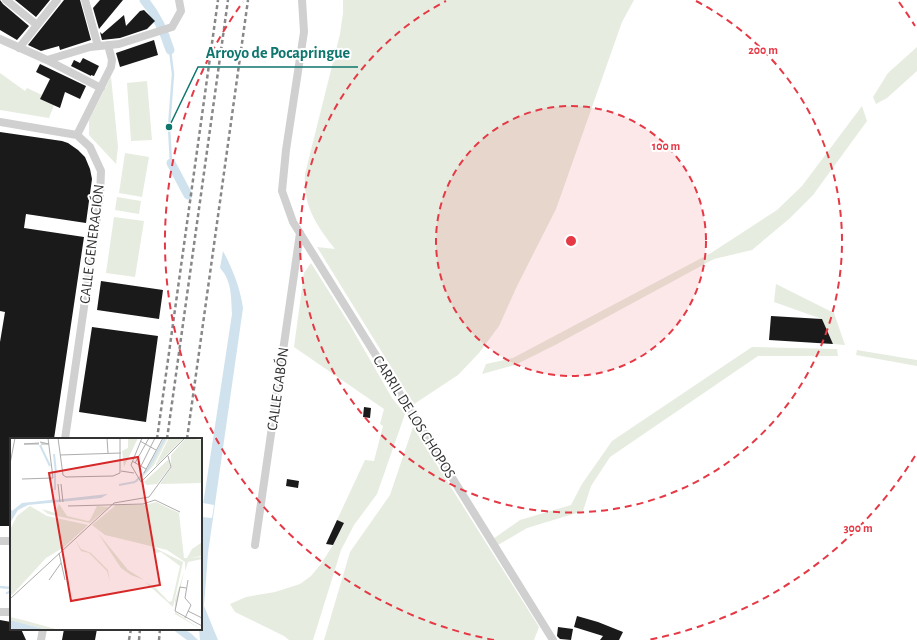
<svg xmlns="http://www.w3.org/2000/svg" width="917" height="640" font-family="'Alegreya Sans',sans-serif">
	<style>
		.green { fill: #e6ecdf }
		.water { fill: #cfe2ee }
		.pier { fill: #fff }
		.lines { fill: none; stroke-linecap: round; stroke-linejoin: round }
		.stream { stroke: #cfe2ee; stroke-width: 2.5 }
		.canal { stroke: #cfe2ee; stroke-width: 9 }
		.building { fill: #1a1a1a }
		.street { stroke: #d0d0d0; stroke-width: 8 }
		.rail { stroke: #888; stroke-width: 2.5; stroke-dasharray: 4 3; stroke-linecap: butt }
		.ring { fill: none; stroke: #e63946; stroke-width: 2; stroke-dasharray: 7 5 }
		.labels { text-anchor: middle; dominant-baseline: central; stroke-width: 4; stroke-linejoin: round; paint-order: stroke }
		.street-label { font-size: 15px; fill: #333; stroke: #fff }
		.inset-river { fill: none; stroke: #cfe2ee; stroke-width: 2 }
		.inset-road { fill: none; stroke: #adadad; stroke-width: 1 }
		.view { fill: #d62828; fill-opacity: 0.15; stroke: #d62828; stroke-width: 2 }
		.inset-edge { fill: none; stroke: #333; stroke-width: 2 }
		.centre { fill: #e63946; stroke: #fff; stroke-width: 2 }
		.ring-label { font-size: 12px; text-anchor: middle; font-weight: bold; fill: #e63946; stroke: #fff; stroke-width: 4; stroke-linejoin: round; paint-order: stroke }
		.leader { fill: none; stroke: #0f766e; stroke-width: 1.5 }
		.callout-dot { fill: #0f766e; stroke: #fff; stroke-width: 1.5 }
		.callout-label { font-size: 16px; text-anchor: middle; font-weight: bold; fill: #0f766e; stroke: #fff; stroke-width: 4; stroke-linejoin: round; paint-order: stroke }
	</style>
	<rect width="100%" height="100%" fill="#fff"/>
	<!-- green -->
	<path class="green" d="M343,0H634L622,22L556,209L517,286L499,326L479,353L458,375L414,404L317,247L335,249C316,225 303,206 305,174L340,34L343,13Z
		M917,47V71L887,98L876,104L873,97L888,73Z
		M0,73L25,91L27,88L42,95L40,99L54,105L49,118L0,110Z
		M111,77L118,147L116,164L89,135V120Z
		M147,81L152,140L131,141L127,83Z
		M862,106L867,121L813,195L789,219L752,250L714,259L557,344L515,365L482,374L486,364L513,358L711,253L777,210L802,186Z
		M125,153L149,157L142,197L119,193Z
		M117,197L141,201L139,214L115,210Z
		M114,217L144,221L135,277L106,273Z
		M311,263L350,325L392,398L405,414L377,494L354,525L341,550L313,640H289L284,636L235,612L230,604L246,597L275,592L300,584L311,576L321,564L333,545L344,524L337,520L365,460L374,461L383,426L380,424L384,409L294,347L304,273Z
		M776,284L834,313L845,345L833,344L822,319L774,302Z
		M752,347L837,349L838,356H758L610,457L591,486L583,511L527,528L498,545L493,539L520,520L571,505L582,484L612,441Z
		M857,350L917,360V366L856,355Z
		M413,427L539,627L534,640H324L350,552L390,495Z"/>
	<!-- water -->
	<path class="water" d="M223,251C233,270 240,287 243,308L208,553L204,606L218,640H200L199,629H201V518L232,314C231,297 232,281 220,268Z
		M172,629C186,629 188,630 198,640H187Z"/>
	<!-- pier -->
	<path class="pier" d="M203,503L214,505L212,518L201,517Z"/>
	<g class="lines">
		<!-- stream -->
		<path class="stream" d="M170,50L173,74L169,127L171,163
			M0,587L11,588
			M7,593L11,591"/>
		<!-- canal -->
		<path class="canal" d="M144,0C157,15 164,31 170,50
			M171,163L188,195"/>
	</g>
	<!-- building -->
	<path class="building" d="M0,0L3,4L29,26L17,40L0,30Z
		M15,0H50L36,17Z
		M64,0H80L91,40L60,50L59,46L41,51L28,45Z
		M100,0H123L99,29L93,8Z
		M144,10L155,21L147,29L120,38L102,40L100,32L102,34L124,15L126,26L140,11Z
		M154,40L158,55L120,67L116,53Z
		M83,58L99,66L94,76L91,75V76L71,66L74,60L80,63Z
		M40,64L86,86L80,99L65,92L60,108L40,99L50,79L36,72Z
		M0,132L62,141L68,143L78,150L85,157L90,169L92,179L86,223L26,214L24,228L84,237L54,439H11V526H0V342L5,312L0,311Z
		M101,281L163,290L159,319L97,310Z
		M771,316L822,319L833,344L769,340Z
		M92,327L158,336L146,422L79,412Z
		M364,407L371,408L370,418L363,417Z
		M287,479L299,481L298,488L286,486Z
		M337,520L344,523L333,545L326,544Z
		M577,616L598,622L623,632L619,640H600L603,636L574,627Z
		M0,620L11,622V629H21L26,640H0Z
		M558,627L573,629L571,640L560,639L557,636Z
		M64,629H97L95,640H62Z"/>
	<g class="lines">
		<!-- street -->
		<path class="street" d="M6,0L37,25
			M85,0L98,46
			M302,0L304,32L286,150L282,191L293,222L553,640
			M0,39L47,60L90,47L119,44L172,27L181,11L179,0
			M19,48L57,0
			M47,60L101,88
			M0,122L77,135L90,147L101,171L100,196L65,439
			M77,135L111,67L112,60L108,45
			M0,541H11
			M255,545L300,233
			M0,612H11
			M41,640L43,629"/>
		<!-- rail -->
		<path class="rail" d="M157,439L218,0
			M167,439L228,0
			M187,439L248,0
			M129,640L131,629
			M139,640L140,629
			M159,640L160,629"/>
	</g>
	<!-- distance rings -->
	<circle cx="571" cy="241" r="135" fill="#e63946" fill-opacity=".12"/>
	<g class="ring">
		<circle cx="571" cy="241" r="135"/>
		<path d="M696 1A271 271 0 1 1 446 1"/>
		<path d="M915 456A406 406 0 0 1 648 640M494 640A406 406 0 0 1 243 2M899 2A406 406 0 0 1 915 26"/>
	</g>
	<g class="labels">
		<!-- street labels -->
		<g class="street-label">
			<text transform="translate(92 244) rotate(-83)">CALLE GENERACIÓN</text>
			<text transform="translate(278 389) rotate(-82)">CALLE GABÓN</text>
			<text transform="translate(414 417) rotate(58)">CARRIL DE LOS CHOPOS</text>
		</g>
	</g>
	<!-- overview -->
	<g transform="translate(10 438)">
		<rect width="192" height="192" fill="#fff"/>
		<path d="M118,0H128L114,29L112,13L118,10ZM155,0H158L144,27L129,43ZM159,0H174L146,28V26ZM176,0L192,2V45L150,46L161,30V17ZM159,21L160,29L147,46L137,47L134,44ZM146,64L169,75L174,120L192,119V121L178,124L175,133V124L157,112L95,97L82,87L106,67H134ZM49,66L57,78L78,83L80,82L87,68L99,69L80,85L38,76L32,71L45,75ZM20,68L37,78L78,87L54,109L36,120L2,157L0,155V92L7,78ZM88,95L118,132L134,142L121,137L111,130ZM65,101L71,111L81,115L98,132L100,144L97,133L79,115L71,113ZM191,105L192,118L177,120L182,111ZM143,109L173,124L163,169L135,144L146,150L159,164L162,163L170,128L151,114L146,115ZM174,134L165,174L192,192L165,176V162ZM0,179L13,182L49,192H37L0,182Z" fill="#e6ecdf"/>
		<path d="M98,56L91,60L18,67L8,72L0,85V69L2,73L12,65L41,62L44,58V62ZM0,182L15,186L37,192H4L0,190Z" fill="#cfe2ee"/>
		<path class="inset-river" d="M30,7L40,28M44,16L46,35M125,44L138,31L155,0M109,47L125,44M45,52V34"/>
		<path class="inset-road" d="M48,0L53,37L56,39L103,38L110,35V0M97,0L98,15M132,0L121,27L131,44L175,0M130,3L146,12M30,4L39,6H31M29,6H14L29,5M50,17L111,15M122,23L136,31M125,25L139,0M0,26L5,0M131,28L145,0M111,33L124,35M134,35L153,0M12,41L43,40L38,0M48,46L50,64M51,46L53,64M58,68L133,66L145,62L170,74M49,115L55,142M39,142L51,125M176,150L170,149L165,173L192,188M1,160L104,65L139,59L161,29L158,18M178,173L192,180M175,180L181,167L175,160L178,142"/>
		<path class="view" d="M128,19L150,147L61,163L39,35Z"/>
		<rect width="192" height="192" class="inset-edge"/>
	</g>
	<circle cx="571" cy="241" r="6" class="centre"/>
	<g class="ring-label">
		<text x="763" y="54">200 m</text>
		<text x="666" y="150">100 m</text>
		<text x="858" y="532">300 m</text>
	</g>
	<!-- callouts -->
	<path class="leader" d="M169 127L198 67H358"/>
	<circle class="callout-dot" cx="169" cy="127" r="4"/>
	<g class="callout-label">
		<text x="278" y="58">Arroyo de Pocapringue</text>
	</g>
</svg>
